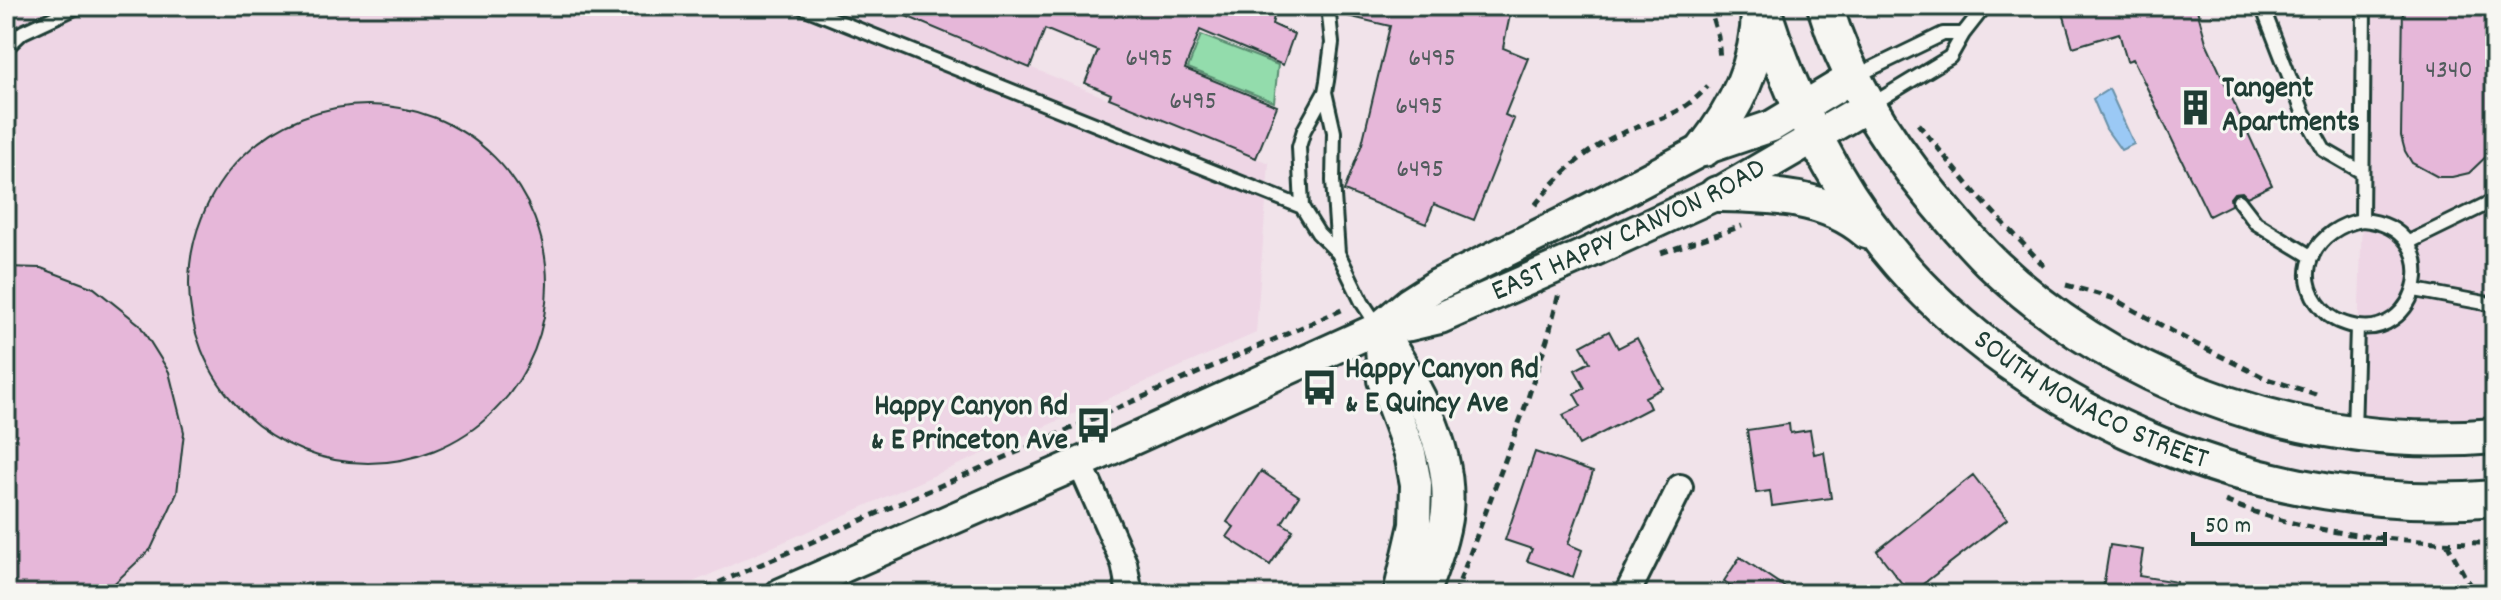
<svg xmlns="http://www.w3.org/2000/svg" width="2501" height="600" font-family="Dekko,sans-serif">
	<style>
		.built { fill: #eed6e5 }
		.green { fill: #93dcac; stroke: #598c70; stroke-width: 2 }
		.water { fill: #9bc9f5; stroke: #6991a8; stroke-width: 2 }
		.building { fill: #e6b7d9; stroke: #1f3d34; stroke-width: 2 }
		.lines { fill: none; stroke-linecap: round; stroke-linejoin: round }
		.service-casing { stroke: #1f3d34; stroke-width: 18 }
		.minor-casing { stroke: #1f3d34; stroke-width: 30 }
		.tertiary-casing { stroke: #1f3d34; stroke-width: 36 }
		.secondary-casing { stroke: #1f3d34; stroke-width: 40 }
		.path { stroke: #1f3d34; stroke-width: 5; stroke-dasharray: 8 6; stroke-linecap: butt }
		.service { stroke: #f6f6f2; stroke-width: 12 }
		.minor { stroke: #f6f6f2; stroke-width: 24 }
		.tertiary { stroke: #f6f6f2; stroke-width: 30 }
		.secondary { stroke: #f6f6f2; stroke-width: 34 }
		.labels { text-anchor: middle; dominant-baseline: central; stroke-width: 6; stroke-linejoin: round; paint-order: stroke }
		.number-label { font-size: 26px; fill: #515c5d }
		.poi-label { font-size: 30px; font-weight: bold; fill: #1f3d34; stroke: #f6f6f2; text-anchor: start }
		.street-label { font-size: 30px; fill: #1f3d34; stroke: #f6f6f2 }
	</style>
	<rect width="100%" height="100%" fill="#f1e3ea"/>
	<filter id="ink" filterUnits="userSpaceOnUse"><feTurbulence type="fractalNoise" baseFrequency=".0125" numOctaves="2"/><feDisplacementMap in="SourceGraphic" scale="16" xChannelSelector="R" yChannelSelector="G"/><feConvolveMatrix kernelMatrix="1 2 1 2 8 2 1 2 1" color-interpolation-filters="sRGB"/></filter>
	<g filter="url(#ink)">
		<!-- built -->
		<path class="built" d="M6,6H877L1269,163L1256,333L666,594H6Z
			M2364,6H2495V423L2473,424L2355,419L2362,220Z"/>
		<!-- green -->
		<path class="green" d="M1201,35L1278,65L1274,102L1188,68Z"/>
		<!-- water -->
		<path class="water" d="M2109,89L2134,144L2121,150L2106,129L2093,99Z"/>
		<!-- building -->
		<path class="building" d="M882,6H1277L1272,24L1294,34L1283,65L1200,30L1185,69L1277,106L1256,158L1109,98L1111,94L1085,83L1098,51L1045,29L1030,68Z
			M1340,6H1512L1503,48L1528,58L1505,115L1514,119L1474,220L1434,204L1426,224L1344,191L1362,144L1390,26L1339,14Z
			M2061,6H2196L2206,42L2272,185L2247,197L2242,192L2234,193L2230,198L2231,205L2209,216L2133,59L2127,61L2119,33L2073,47Z
			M2403,6H2495V148L2469,173L2452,177H2438L2412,163L2405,151L2401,136Z
			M189 284a179 179 0 1 1 358 0a179 179 0 1 1-358 0Z
			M6,267L41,268L94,288L139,324L169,372L184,432L177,493L151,549L103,594H6Z
			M1609,331L1618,348L1637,338L1663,388L1645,397L1650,408L1579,445L1563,415L1581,406L1574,394L1585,388L1575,370L1590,362L1581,346Z
			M1789,424L1790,433L1810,430L1814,454L1824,452L1831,498L1772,506L1770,491L1756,493L1747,430Z
			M1535,452L1593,472L1568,544L1582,550L1573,577L1527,561L1532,549L1505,540Z
			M1261,471L1299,496L1282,523L1293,530L1270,565L1227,537L1234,527L1227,522Z
			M1973,475L2007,519L1910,594L1877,551Z
			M2110,545L2143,550L2139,576L2177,582L2176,594H2102Z
			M1740,557L1795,594H1726L1731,586L1724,581Z"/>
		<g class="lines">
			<defs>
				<path id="service" d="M800,6L1302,207
					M1328,6L1332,43L1327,81L1325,92L1304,130L1299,147L1302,207L1318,233L1338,253L1362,302L1379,328
					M2262,6L2303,112L2324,150L2362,172
					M6,48L23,32L79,6
					M1856,76L1943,34H1963
					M1325,92L1334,132L1333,181L1338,253
					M1869,106L1950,57L1963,34L1985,6
					M2239,201L2256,223L2312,257
					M2362,220C2450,227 2420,346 2349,325C2339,322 2331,319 2323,310C2289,273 2317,228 2362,220Z
					M2362,220L2364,6
					M2409,242L2495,200
					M2415,290L2495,305
					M2354,432L2357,327"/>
				<path id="minor" d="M1080,463L1124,563L1130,594
					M1627,594L1680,487"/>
				<g id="tertiary">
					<path id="s1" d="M1379,328L1410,325L1440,318L1586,254L1717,194L1868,106"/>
					<path d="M1379,328C1413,381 1453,445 1447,511C1444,539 1433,567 1423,594"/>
					<path d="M1380,330L1383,380L1410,453L1416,484L1415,525L1399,594"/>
					<path d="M781,594L1080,463L1379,328L1409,303L1437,285L1563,223L1704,149L1772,126L1853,77"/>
				</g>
				<g id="secondary">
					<path id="s2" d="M1762,6C1789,92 1829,176 1886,247C2025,420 2275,518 2495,498"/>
					<path d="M1825,6C1846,77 1885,139 1932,196C1952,220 1973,246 1997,268C2130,391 2314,452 2495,436"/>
					<path d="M1704,149C1736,108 1759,63 1759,10"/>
					<path d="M1717,194C1770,195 1825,195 1867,231"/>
				</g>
			</defs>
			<!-- service casing -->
			<use href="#service" class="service-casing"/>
			<!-- minor casing -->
			<use href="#minor" class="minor-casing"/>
			<!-- tertiary casing -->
			<use href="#tertiary" class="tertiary-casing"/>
			<!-- secondary casing -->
			<use href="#secondary" class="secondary-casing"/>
			<!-- path -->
			<path class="path" d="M1709,6L1718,37L1720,59
				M1918,124L1976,194L2047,269
				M1535,205C1561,173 1589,146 1627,131C1661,118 1682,115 1708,86
				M1661,253L1742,226
				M2066,285L2112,298L2188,340L2267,379L2316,394
				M2225,501C2310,536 2404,543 2495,543
				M2447,543L2469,584L2479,594
				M693,594L1346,308
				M1455,594L1525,407L1549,333L1559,293"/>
			<!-- service -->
			<use href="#service" class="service"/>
			<!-- minor -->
			<use href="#minor" class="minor"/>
			<!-- tertiary -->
			<use href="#tertiary" class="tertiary"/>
			<!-- secondary -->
			<use href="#secondary" class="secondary"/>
		</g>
	</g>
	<!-- icons -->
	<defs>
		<symbol id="building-bare" viewBox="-9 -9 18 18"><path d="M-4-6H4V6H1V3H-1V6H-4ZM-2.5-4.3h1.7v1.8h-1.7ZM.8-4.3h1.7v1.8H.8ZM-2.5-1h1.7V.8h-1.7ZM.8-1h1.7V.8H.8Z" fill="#1f3d34" stroke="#f6f6f2" stroke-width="2.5" paint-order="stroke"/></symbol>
		<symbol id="bus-bare" viewBox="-9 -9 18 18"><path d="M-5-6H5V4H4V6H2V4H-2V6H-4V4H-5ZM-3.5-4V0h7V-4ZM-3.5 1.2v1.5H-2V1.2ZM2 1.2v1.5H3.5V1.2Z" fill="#1f3d34" stroke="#f6f6f2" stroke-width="2.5" paint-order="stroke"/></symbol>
	</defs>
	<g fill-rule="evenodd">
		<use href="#building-bare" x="2170" y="82" width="51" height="51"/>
		<use href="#bus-bare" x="1294" y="362" width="51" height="51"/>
		<use href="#bus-bare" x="1068" y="400" width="51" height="51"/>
	</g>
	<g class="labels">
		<!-- number labels -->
		<g class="number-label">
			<text x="1149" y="59">6495</text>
			<text x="1432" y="59">6495</text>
			<text x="2449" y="71">4340</text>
			<text x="1193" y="102">6495</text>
			<text x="1419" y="107">6495</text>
			<text x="1420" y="170">6495</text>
		</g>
		<!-- poi labels -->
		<g class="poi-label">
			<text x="2222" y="90">Tangent<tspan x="2222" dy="34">Apartments</tspan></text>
			<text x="1345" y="371">Happy Canyon Rd<tspan x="1345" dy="34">&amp; E Quincy Ave</tspan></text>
			<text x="1068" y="408" text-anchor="end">Happy Canyon Rd<tspan x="1068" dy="34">&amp; E Princeton Ave</tspan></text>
		</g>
		<!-- street labels -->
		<g class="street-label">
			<text stroke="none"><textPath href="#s1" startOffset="270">EAST HAPPY CANYON ROAD</textPath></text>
			<text stroke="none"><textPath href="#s2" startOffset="532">SOUTH MONACO STREET</textPath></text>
		</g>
	</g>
	<!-- margin -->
	<rect width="2501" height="600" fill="none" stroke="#f6f6f2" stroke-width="32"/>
	<rect x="16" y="16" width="2469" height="568" fill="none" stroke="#1f3d34" stroke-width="3" filter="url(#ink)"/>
	<!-- scale -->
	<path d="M2193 532v12h192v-12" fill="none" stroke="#1f3d34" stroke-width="4"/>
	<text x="2205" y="532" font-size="24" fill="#1f3d34" stroke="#f6f6f2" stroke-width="6" paint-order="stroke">50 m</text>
</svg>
